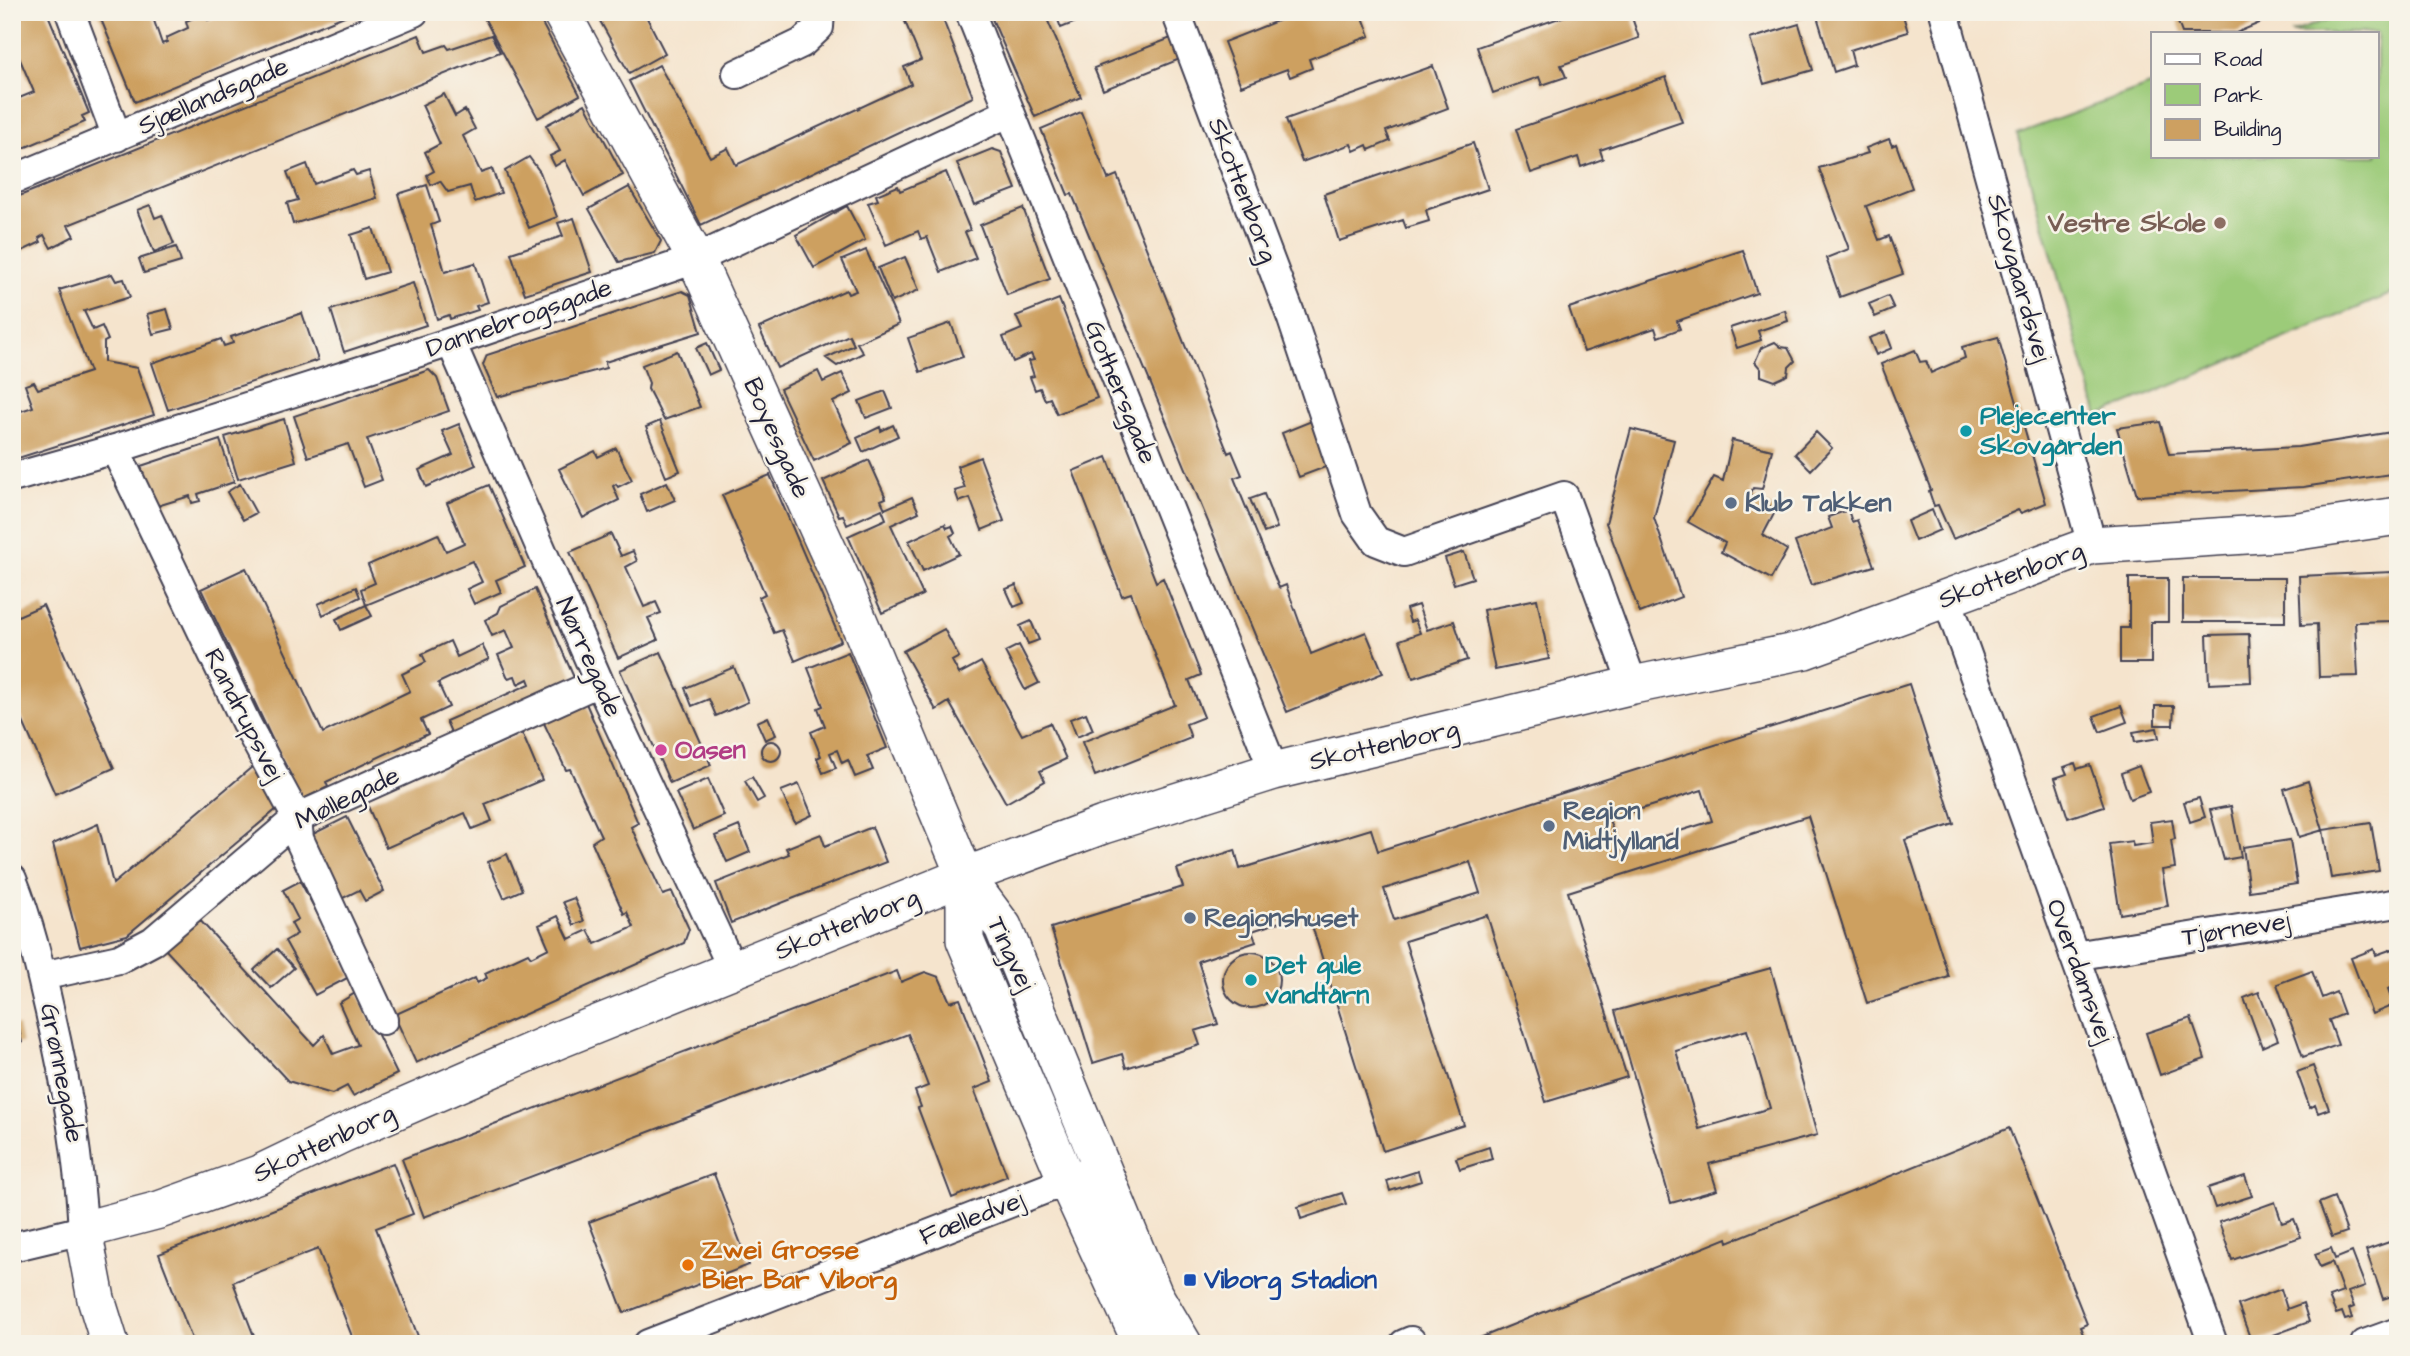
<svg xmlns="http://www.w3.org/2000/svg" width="2410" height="1356" font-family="'Architects Daughter',sans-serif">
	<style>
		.green { fill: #9ccb79; stroke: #5f765a; stroke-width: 2 }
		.building { fill: #cda061; fill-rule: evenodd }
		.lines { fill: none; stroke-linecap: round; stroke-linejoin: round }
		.minor-casing { stroke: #423f51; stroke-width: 32 }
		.tertiary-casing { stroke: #423f51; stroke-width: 40 }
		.minor { stroke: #fff; stroke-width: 28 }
		.tertiary { stroke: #fff; stroke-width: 37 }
		.education-dot { fill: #8d6e63; stroke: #f7f3e8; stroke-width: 2.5 }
		.culture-dot { fill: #0f9aa8; stroke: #f7f3e8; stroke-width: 2.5 }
		.service-dot { fill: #5c6f8a; stroke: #f7f3e8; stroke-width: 2.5 }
		.hotel-dot { fill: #d1479c; stroke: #f7f3e8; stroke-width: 2.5 }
		.food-dot { fill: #e8710a; stroke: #f7f3e8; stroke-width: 2.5 }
		.transit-dot { fill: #1a4fb4; stroke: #f7f3e8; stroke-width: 2.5 }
		.labels { text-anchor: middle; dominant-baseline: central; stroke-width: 5; stroke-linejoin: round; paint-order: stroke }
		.street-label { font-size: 26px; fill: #22223b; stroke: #f7f3e8 }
		.education-label { font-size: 26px; font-weight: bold; fill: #785e54; stroke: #f7f3e8; text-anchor: end }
		.culture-label { font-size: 26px; font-weight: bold; fill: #0d838f; stroke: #f7f3e8; text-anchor: start }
		.service-label { font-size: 26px; font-weight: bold; fill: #4e5e75; stroke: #f7f3e8; text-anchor: start }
		.hotel-label { font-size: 26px; font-weight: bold; fill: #b23c85; stroke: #f7f3e8; text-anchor: start }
		.food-label { font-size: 26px; font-weight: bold; fill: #c56008; stroke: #f7f3e8; text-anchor: start }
		.transit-label { font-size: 26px; font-weight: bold; fill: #164399; stroke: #f7f3e8; text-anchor: start }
	</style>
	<rect width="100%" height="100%" fill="#f7f3e8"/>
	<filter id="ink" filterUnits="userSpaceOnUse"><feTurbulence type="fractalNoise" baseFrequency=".0143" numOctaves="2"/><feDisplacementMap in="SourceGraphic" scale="14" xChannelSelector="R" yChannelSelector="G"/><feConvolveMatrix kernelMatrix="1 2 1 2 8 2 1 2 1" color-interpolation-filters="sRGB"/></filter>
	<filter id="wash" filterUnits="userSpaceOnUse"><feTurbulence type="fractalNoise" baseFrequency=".00686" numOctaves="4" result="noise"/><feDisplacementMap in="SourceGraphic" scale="28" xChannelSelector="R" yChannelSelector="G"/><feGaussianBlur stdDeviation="1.57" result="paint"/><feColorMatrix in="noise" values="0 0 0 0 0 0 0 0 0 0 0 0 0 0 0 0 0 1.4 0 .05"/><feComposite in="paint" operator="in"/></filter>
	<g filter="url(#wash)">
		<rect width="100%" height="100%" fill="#f5e4cd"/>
		<!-- green -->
		<path class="green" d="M2348,12H2398V291L2098,416L2017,134L2153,84V156H2377V33H2291Z"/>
		<g id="blocks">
			<!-- building -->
			<path class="building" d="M12,12H47L89,113L82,116L85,122L12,153V101L34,92L12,41Z
				M98,12H151L162,44L167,42L166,38L188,28L186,21L203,14L208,20L228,12H354L135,102Z
				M481,12H536L580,95L538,118Z
				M595,12H644L665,53L629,73Z
				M901,12H940L973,97L701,225L629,81L659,65L710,157L728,148L736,165L911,84L904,67L921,60Z
				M989,12H1044L1081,97L1035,117Z
				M1055,12H1101L1061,28Z
				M1300,12H1361L1370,36L1309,59L1312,68L1290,77L1287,69L1241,86L1224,42Z
				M1576,12H1630L1639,38L1561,65L1566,77L1542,85L1539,77L1493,93L1477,47Z
				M1796,12H1902L1908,32L1850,50L1854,65L1834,72L1816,13L1798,19Z
				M2174,12H2266L2269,19L2236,33H2182Z
				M1799,24L1813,70L1764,84L1750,39Z
				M419,35L426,52L446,45L449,49L491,35L500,52L68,225L74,236L51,248L44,235L39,238L41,242L12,256V199Z
				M1171,38L1180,59L1103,90L1094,68Z
				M1433,66L1448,108L1386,131L1390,141L1369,150L1367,145L1354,151L1351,144L1302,162L1286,119Z
				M1666,77L1682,122L1600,150L1603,159L1581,167L1578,157L1531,173L1516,129Z
				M444,94L455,116L465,110L475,129L463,136L481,173L492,169L501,193L475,202L470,186L448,192L440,181L431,185L427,175L434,171L425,152L440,144L422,105Z
				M585,104L623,175L584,196L565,160L555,166L550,156L560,151L546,125Z
				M1081,112L1108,179L1117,175L1228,453L1232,451L1242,475L1234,478L1279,588L1286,585L1311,654L1366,632L1383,673L1287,712L1072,194L1068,195L1041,129Z
				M1889,139L1892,146L1896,144L1912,188L1866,206L1879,240L1889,236L1903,274L1840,297L1826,258L1849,249L1819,168L1868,153L1866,148Z
				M1473,143L1488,189L1426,210L1429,221L1406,228L1403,220L1339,241L1324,194Z
				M992,149L1001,152L1016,189L974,205L957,163Z
				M529,157L540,172L557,217L529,228L505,171Z
				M307,164L314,184L353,170L356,175L369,171L377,198L293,224L287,203L298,200L287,172Z
				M946,172L970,230L965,232L976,258L941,272L927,237L921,239L918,231L886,245L868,203L878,200L876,195L898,186L900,191Z
				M427,185L439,222L431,225L445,272L475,263L488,302L476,306L478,310L450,319L449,315L437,319L398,194Z
				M629,187L661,241L655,253L619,262L589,209Z
				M150,205L155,218L162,215L174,244L154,252L137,210Z
				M847,206L865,240L814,268L796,235Z
				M1023,208L1050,279L1007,295L980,225Z
				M574,218L592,272L525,294L511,253L563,236L558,223Z
				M373,228L387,272L364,279L351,235Z
				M176,247L181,262L144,273L139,259Z
				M866,250L899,324L857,343L863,353L837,366L826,358L854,345L849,335L777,368L759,328L846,290L848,294L856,291L842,260Z
				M1743,250L1757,293L1677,321L1680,329L1658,337L1655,328L1584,352L1569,308Z
				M905,257L919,290L892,302L878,268Z
				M112,274L116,281L124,279L130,297L84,311L93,330L102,326L108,340L104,342V362L137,368L154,415L12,460V414L33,407L25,385L34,382L38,389L90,372L59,290Z
				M413,283L426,325L344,352L331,310Z
				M682,291L690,295L701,332L605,362L606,368L497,397L483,365L487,355Z
				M1888,296L1894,309L1875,317L1869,304Z
				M1059,299L1097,398L1057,414L1050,398L1045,400L1040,388L1035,390L1030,377L1034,376L1029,361L1034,360L1031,354L1013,362L1003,337L1022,329L1016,316Z
				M167,309L173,329L153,334L147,314Z
				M1785,310L1788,321L1758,331L1761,340L1737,348L1730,328Z
				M302,313L318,360L168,410L152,363L221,339L224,346L233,343L231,337Z
				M951,323L963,357L920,372L908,338Z
				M1886,332L1892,348L1876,355L1869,338Z
				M1998,337L2046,503L2021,513L2018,510L1953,539L1938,505L1934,506L1929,491L1931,490L1881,364L1915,350L1920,362L1926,361L1931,373L1965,358L1962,347Z
				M1775,342L1781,347L1788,348L1795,361L1789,367L1788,375L1775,381L1761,376V369L1755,362L1761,348Z
				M707,343L719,370L708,375L696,348Z
				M677,351L700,407L664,420L648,389L649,383L642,365Z
				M429,370L437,378L449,411L367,439L382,480L364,487L348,444L308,457L294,416Z
				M818,371L823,382L842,373L852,393L833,402L852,443L814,461L780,389Z
				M885,391L892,408L866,418L859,401Z
				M284,419L296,461L238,479L225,437Z
				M1314,420L1331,465L1299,477L1282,433Z
				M660,421L680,471L666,477L646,427Z
				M2160,422L2169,454L2298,447L2398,431V473L2303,487L2137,496L2117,428Z
				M459,424L476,465L426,487L419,470L453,455L442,431Z
				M893,425L898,436L863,452L857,438L880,427L881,431Z
				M1631,429L1674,440L1654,518L1681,597L1640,613L1606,523Z
				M1816,432L1832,448L1811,470L1795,454Z
				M220,440L234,482L198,494L200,501L192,503L190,496L154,507L141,466Z
				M1732,440L1772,450L1762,489L1753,488L1750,495L1776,510L1763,535L1787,550L1771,579L1721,552L1725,543L1688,522L1714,477L1723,481Z
				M616,448L632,480L618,487L616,484L613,486L619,500L583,518L559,469L595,451L598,457Z
				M980,457L1004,521L982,530L970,498L959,502L955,491L965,488L957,466Z
				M1107,457L1156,582L1163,578L1201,675L1189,680L1204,717L1186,724L1191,738L1095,776L1082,742L1175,705L1131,593L1122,596L1073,471Z
				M869,460L886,498L881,500L885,509L912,497L919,512L891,525L923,595L882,613L848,536L886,519L882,509L847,525L843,515L839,516L823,481Z
				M770,475L841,641L795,661L782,630L774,633L759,597L765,594L722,495Z
				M667,482L675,500L647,512L640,494Z
				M240,484L256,513L243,520L227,492Z
				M489,485L525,567L496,580L501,592L474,604L467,589L482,582L472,561L366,605L361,589L375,583L368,565L438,534L446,551L464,543L447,503Z
				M1264,494L1277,528L1264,533L1250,499Z
				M1848,510L1852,522L1857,520L1874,566L1811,585L1795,542L1832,528L1828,517Z
				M1932,510L1940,530L1915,541L1907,521Z
				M945,524L947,528L952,526L955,533L950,536L959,554L923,571L909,541Z
				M611,534L621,556L633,551L637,561L626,567L644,607L656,602L661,613L648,618L658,640L618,658L570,552Z
				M1464,552L1473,578L1454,584L1445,558Z
				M246,568L323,733L410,691L402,674L426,662L422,654L450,641L457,657L482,645L489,659L438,683L449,707L421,720L428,734L326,782L328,787L301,800L201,589Z
				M2392,572L2394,621L2355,622L2358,676L2319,677L2317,624L2301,625L2299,576Z
				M2129,578H2168V622H2151V663H2120V628H2129Z
				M2183,578H2285V622H2183Z
				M1016,585L1024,603L1014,607L1006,589Z
				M356,587L360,597L323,615L318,604Z
				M535,589L576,682L453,737L446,721L530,684L528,679L518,684L515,676L508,678L498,655L514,648L506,630L492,636L485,620L498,613L501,606Z
				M1537,599L1549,659L1495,670L1483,610Z
				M43,605L114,768L55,794L12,697V609L18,616Z
				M366,605L372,616L341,630L336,619Z
				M1418,605L1427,630L1454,621L1467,660L1413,678L1400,640L1420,633L1415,620L1410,622L1406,609Z
				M1031,621L1039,640L1028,644L1020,626Z
				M944,629L959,657L952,661L959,674L981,662L1022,735L1050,723L1066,759L1040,771L1045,781L1006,803L949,702L936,710L903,651Z
				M2249,634L2251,682L2209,684L2207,635Z
				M1019,645L1039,683L1025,690L1005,652Z
				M661,652L711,765L670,783L620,670Z
				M848,652L887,748L867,756L873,770L855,777L848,760L842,763L837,750L830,753L836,768L823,773L817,758L821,756L811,732L825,726L818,708L823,706L808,668Z
				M734,667L748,702L716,716L709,699L692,706L685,688Z
				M1909,684L1954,824L1905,840L1949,977L1867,1003L1808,816L1568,892L1627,1077L1546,1102L1487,915L1405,941L1464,1125L1383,1151L1308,913L1252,931L1256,942L1198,961L1218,1024L1195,1031L1200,1045L1126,1068L1122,1054L1093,1063L1051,928L1183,887L1177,869L1235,850L1240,869L1371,829L1378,851ZM1702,790L1712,821L1619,850L1609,819ZM1470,862L1480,893L1394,920L1384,889Z
				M585,701L638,823L631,827L663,895L672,892L689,929L684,943L416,1063L394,1015L475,978L477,983L487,978L485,973L528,953L531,957L549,948L539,925L558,916L569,939L588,930L595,944L634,927L627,912L624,914L592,842L601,836L570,769L566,770L543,721Z
				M2121,706L2127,722L2100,732L2094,716Z
				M2155,706H2174L2173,725H2155Z
				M1086,713L1093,730L1077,737L1070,719Z
				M768,717L776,735L765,740L757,722Z
				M2157,728L2159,738L2135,742L2133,732Z
				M522,733L542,780L485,804L492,821L472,829L465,813L386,848L366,802Z
				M761 751a10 10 0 1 1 20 0a10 10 0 1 1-20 0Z
				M2075,763L2077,769L2090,765L2104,806L2068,818L2055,778L2067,774L2064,767Z
				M2139,766L2149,792L2130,799L2121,773Z
				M252,767L278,808L127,935L80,947L53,844L98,824L113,884Z
				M752,777L764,798L757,802L745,781Z
				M708,779L724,816L693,830L676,793Z
				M2308,781L2323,830L2299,837L2284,789Z
				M799,784L812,815L795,823L781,791Z
				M2199,798L2205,817L2190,822L2184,802Z
				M2231,806L2241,857L2224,860L2210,810Z
				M347,817L384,891L365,901L359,890L339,900L307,837Z
				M2172,819L2175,839L2171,840L2175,868L2162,870L2168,906L2120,914L2109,844L2132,841L2133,846L2153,843L2150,822Z
				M2371,823L2379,871L2331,878L2323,830Z
				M739,826L750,852L727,862L715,836Z
				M872,827L886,862L731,923L716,883L789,854L786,848L821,834L825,846Z
				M2290,840L2297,884L2249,891L2243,847Z
				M507,854L522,890L504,898L488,862Z
				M300,881L351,976L315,995L285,941L297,934L291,923L298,919L283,890Z
				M574,898L584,921L574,925L563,902Z
				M197,917L314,1045L324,1035L333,1054L358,1045L339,1003L357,992L397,1074L353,1096L347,1086L332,1094L288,1081L164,948Z
				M2398,947V986L2388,989L2394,1005L2372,1014L2351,958L2374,949L2376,955Z
				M277,949L294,968L271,988L254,970Z
				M1223 980a28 28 0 1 1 56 0a28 28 0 1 1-56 0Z
				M1771,968L1817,1135L1709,1164L1717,1190L1671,1203L1615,1011ZM1747,1030L1770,1108L1699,1129L1676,1051Z
				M897,971L901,982L925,972L939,977L950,1002L960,999L992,1082L974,1089L1007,1176L952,1198L918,1108L921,1107L915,1091L928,1086L908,1034L424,1217L402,1159Z
				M2312,971L2322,998L2336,992L2344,1014L2329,1020L2338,1045L2303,1057L2277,984Z
				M2259,992L2278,1040L2262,1047L2244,998Z
				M2191,1018L2205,1059L2160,1075L2146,1033Z
				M18,1025L22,1043L12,1045V1026Z
				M2313,1066L2329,1109L2318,1113L2315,1105L2310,1108L2297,1072Z
				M2009,1128L2087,1324L2080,1327L2087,1344H1465L1727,1238L1728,1242Z
				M1489,1147L1492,1159L1460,1169L1456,1158Z
				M393,1163L413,1214L376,1228L421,1344H355L318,1249L233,1282L257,1344H194L159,1254Z
				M1418,1171L1421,1181L1390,1191L1387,1181Z
				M714,1174L749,1265L624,1313L589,1222Z
				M2245,1176L2252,1196L2215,1208L2208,1188Z
				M1342,1193L1346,1204L1301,1219L1298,1207Z
				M2334,1197L2347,1232L2332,1237L2319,1203Z
				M2275,1202L2282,1223L2294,1219L2301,1237L2232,1260L2219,1222Z
				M2398,1239V1294L2383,1299L2366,1250Z
				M2331,1248L2335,1259L2352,1252L2365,1286L2348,1292L2354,1307L2349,1309L2352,1318L2345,1320L2342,1312L2336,1314L2329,1297L2343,1292L2332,1262L2320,1267L2315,1254Z
				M2281,1289L2287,1309L2303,1303L2309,1322L2252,1343L2238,1305Z"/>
		</g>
	</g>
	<g filter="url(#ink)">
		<use href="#blocks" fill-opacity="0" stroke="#423f51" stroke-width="2"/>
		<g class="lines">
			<defs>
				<path id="minor" d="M70,12L117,137
					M970,12L1274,771
					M1176,12L1291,316L1357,514L1376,541L1404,552L1564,496L1633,685
					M1944,12L2092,545
					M737,74L802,43L819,27L820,12
					M12,180L414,12
					M451,342L599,682L733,970
					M115,449L247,725L297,818L299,839L383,1020
					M12,478L115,449L451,342L696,259L1008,113
					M1947,599L2213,1344
					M12,879C29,921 39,964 49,1008C66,1081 79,1154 83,1230L12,1247
					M2074,956L2398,903
					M42,976L119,959L153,941L297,818L599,682
					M648,1344L1084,1174
					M1404,1344L1411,1341
					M2365,1344L2398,1332"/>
				<path id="tertiary" d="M561,12L696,259L841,579L965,876L1003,927L1154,1295L1183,1344
					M965,876V940L1067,1181L1142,1344
					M110,1344L96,1299L83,1230L159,1210L259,1174L340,1135L558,1040L965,876L1103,825L1274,771L1633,685L1805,650L2092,545L2292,532L2398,516"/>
			</defs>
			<!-- minor casing -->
			<use href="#minor" class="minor-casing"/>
			<!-- tertiary casing -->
			<use href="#tertiary" class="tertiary-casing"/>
			<!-- minor -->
			<use href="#minor" class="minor"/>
			<!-- tertiary -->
			<use href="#tertiary" class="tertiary"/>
		</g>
	</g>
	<!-- markers -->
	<circle class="education-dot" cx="2220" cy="223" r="7"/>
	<g class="culture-dot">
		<circle cx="1966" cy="431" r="7"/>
		<circle cx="1251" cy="980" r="7"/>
	</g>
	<g class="service-dot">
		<circle cx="1731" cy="503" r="7"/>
		<circle cx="1549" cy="826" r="7"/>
		<circle cx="1190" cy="918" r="7"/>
	</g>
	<circle class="hotel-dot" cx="661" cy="750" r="7"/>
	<circle class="food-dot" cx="688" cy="1265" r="7"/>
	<rect class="transit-dot" x="1183" y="1273" width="14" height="14" rx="3.5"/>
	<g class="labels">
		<!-- street labels -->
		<g class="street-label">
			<text transform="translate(213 96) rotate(-23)">Sjællandsgade</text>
			<text transform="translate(1243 190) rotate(69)">Skottenborg</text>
			<text transform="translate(2019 278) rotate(74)">Skovgaardsvej</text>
			<text transform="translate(519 318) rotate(-19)">Dannebrogsgade</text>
			<text transform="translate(1121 392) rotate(68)">Gothersgade</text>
			<text transform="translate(777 438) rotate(66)">Boyesgade</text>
			<text transform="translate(2011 575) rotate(-20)">Skottenborg</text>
			<text transform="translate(589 657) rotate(66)">Nørregade</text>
			<text transform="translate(244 715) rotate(63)">Randrupsvej</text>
			<text transform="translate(1384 745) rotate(-13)">Skottenborg</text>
			<text transform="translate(347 798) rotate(-26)">Møllegade</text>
			<text transform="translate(847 924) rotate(-22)">Skottenborg</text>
			<text transform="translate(2236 929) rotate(-9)">Tjørnevej</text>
			<text transform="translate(1011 954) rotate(65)">Tingvej</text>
			<text transform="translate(2080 971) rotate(70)">Overdamsvej</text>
			<text transform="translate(62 1073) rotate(79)">Grønnegade</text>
			<text transform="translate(324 1143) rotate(-25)">Skottenborg</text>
			<text transform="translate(972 1218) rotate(-21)">Fælledvej</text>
		</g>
		<!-- education labels -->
		<g class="education-label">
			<text x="2206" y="223">Vestre Skole</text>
		</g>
		<!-- culture labels -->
		<g class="culture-label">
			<text x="1980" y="416">Plejecenter<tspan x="1980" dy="30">Skovgården</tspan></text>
			<text x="1265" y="965">Det gule<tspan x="1265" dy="30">vandtårn</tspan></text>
		</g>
		<!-- service labels -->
		<g class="service-label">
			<text x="1745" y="503">Klub Takken</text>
			<text x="1563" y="811">Region<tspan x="1563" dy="30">Midtjylland</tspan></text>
			<text x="1204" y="918">Regionshuset</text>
		</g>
		<!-- hotel labels -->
		<g class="hotel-label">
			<text x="675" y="750">Oasen</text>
		</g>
		<!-- food labels -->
		<g class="food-label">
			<text x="702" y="1250">Zwei Grosse<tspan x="702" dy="30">Bier Bar Viborg</tspan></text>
		</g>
		<!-- transit labels -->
		<g class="transit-label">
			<text x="1204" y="1280">Viborg Stadion</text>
		</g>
	</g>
	<!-- margin -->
	<rect width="2410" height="1356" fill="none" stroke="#f7f3e8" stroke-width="42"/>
	<!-- legend -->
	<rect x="2151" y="32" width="228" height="126" fill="#f7f3e8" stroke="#a29fa3" stroke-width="2"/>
	<rect x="2165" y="54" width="35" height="10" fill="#ffffff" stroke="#a29fa3" stroke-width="2"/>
	<text x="2214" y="66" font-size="21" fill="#22223b">Road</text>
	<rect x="2165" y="84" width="35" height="21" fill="#9ccb79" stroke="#a29fa3" stroke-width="2"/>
	<text x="2214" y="102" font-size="21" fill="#22223b">Park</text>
	<rect x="2165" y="119" width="35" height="21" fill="#cda061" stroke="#a29fa3" stroke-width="2"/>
	<text x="2214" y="136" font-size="21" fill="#22223b">Building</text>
</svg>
